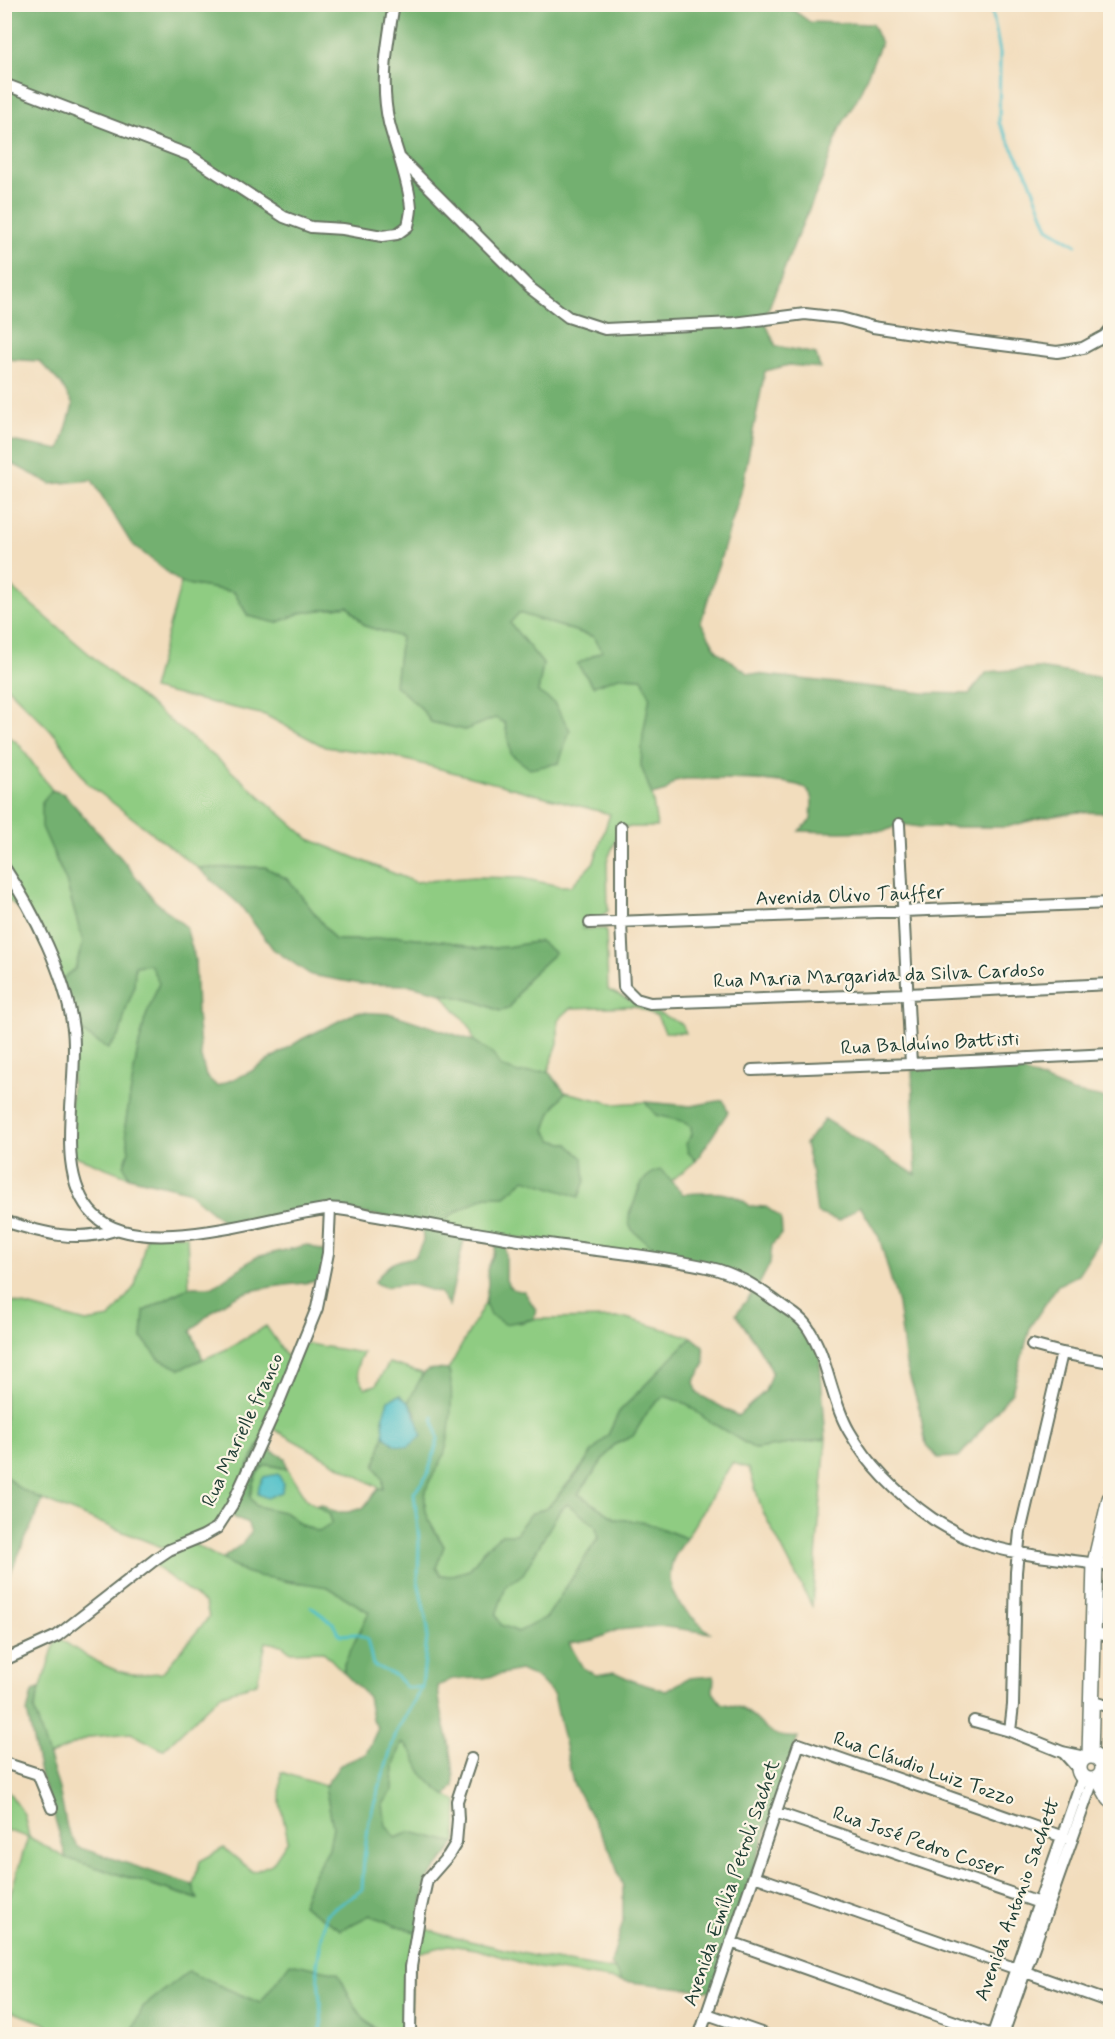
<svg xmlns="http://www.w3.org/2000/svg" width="1115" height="2039" font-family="Mynerve,sans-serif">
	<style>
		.green { fill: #8fcc82; stroke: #57845b; stroke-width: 1.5 }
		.forest { fill: #73b070; stroke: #497652; stroke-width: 1.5; fill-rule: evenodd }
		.water { fill: #53c1c9; stroke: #397f7e; stroke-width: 1.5 }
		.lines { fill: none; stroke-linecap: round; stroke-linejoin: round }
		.stream { stroke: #53c1c9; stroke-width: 3 }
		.street-casing { stroke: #697564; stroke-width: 14 }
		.secondary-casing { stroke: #697564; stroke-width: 18 }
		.street { stroke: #fff; stroke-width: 10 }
		.secondary { stroke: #fff; stroke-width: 15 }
		.labels { text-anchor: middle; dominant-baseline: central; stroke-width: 4.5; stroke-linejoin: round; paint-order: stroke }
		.street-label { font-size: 20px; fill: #1f3d34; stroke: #fcf5e5 }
	</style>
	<rect width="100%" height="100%" fill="#fcf5e5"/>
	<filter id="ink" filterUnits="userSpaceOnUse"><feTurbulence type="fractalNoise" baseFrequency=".0167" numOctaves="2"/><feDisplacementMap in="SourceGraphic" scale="12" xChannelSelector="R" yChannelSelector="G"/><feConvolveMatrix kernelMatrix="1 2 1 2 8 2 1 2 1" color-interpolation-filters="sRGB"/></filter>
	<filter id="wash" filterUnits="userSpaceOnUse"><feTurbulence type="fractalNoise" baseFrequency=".008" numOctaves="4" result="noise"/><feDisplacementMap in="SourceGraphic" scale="24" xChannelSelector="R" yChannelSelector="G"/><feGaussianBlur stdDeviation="1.35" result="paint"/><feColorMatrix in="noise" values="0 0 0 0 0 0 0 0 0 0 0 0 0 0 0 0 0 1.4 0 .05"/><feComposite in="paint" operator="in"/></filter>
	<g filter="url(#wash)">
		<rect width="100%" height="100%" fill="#f2ddbd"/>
		<!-- green -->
		<path class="green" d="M4,581L129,688L214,756L309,839L415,882L475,877L521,878L560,886H571L594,862L610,814L388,755L325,747L265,715L152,689L181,583L234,592L248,616L277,623L300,613L348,606L365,626L401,637L395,685L421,708L431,722L465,730L495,717L505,723L511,754L554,703L538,692L543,664L509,623L519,613L594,637L619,677L642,678L650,696L643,735L641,766L652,795L657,827H621L607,861L608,911L583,929H606L608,990L682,1024L686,1033L665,1032L657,1016L635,1006L571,1008L558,1020V1043L548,1071L518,1073L501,1067L493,1054L474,1041L470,1027L441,993L478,1002L500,1011L510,1007L527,979L555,953L540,941L507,947L477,949L449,942L398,936L362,940H335L289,880L265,867L198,868L87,783L57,737L5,685Z
			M4,734L18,743L52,790L42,802L56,860L66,881L83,942L75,969L61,980L40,927L5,897Z
			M150,964L159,983L145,1019L137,1054L125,1126L129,1151L124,1166L129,1177L70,1154L73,1026L108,1049L120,1034L126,1009L134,988L135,966Z
			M565,1092L615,1104L645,1102L656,1115L682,1121L691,1127L692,1135L688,1152L696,1161L671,1181L661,1171L639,1187L635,1202L629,1213L674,1261L444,1227L449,1216L486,1196H505L568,1144L552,1141L545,1130L551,1112Z
			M147,1235H187L189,1287L144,1311L142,1338L159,1359L180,1369L227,1349L266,1326L293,1365L303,1343L363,1353C354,1368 356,1373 365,1388L376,1385L389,1363L422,1373L418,1388L408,1402L400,1395L388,1400L383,1417L384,1435L375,1466L383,1480V1490L268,1426L217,1528L190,1542L245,1572L293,1583H309L328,1587L369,1612L344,1664V1673L323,1651L291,1652L282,1645L266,1642L257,1683L220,1695L163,1750L131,1733L90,1737L48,1756L34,1709L57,1636C73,1649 112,1673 133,1674C142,1675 152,1673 162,1673L209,1617L206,1604L151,1563L169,1550L43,1500L19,1488L5,1475V1300L86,1322L110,1318L135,1286Z
			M485,1303L490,1315L520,1323L534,1319L626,1318L692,1337L619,1412L608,1435L549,1506L529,1515L516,1534L487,1547L469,1570L450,1576L441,1575L436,1568L444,1546L426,1514L424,1500L428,1483L443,1457L450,1412V1374L448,1370Z
			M665,1396L687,1404L707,1420L755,1449L826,1439L812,1606L762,1510L749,1468L732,1463L686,1538L644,1522L616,1519L578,1494L614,1445L633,1436L651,1406Z
			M267,1465L287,1469L306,1499L330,1515L331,1525L319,1532L301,1525L287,1513L256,1506L250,1497C252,1484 255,1471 267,1465Z
			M567,1504L595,1525L599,1536L547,1617L519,1632L501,1625L496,1615L506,1586L523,1574L558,1513Z
			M402,1742L408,1746L417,1759L420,1769L446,1796L457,1801L456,1843L410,1832L396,1838L386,1826L382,1804L393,1790L394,1765Z
			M281,1772L325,1786L333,1827L329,1848L312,1878L302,1905L341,1930L370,1915L396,1926H418L444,1935L543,1958L615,1970L622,1981L539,1968L476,1949L449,1945L413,1954L409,2027C406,2029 401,2033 397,2034C367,2039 349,1995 338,1973L260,2003L188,1972L143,2007L131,2034H59L44,2023L5,2009V1911L28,1837L5,1830L4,1785L24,1814L29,1837L66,1858L197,1899L193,1885L200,1861L224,1848L253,1872L272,1864L288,1840L280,1803Z"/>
		<!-- forest -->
		<path class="forest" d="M785,4L810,22L872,24L881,43L859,95L839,130L822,180L799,232L764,320L776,346L816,354L820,368L789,365L765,371L741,492L701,622L717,651L748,673L925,693L969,694L987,672L1038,668L1110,679V813L1078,812L1041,818L1007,827H919L900,824L885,831L840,832L799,831L811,820C811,809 815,796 806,789C792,777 707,779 685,779L675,781L666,791L652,795L641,766L643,735L650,696L642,678L619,677L593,686L577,664L602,651L594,637L519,613L510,623L543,664L538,692L554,703L570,730L559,763L530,769L511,754L505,723L495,718L465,730L431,722L421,708L395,685L401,637L365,626L348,606L300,613L277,623L248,616L234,592L181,583L131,543L92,480L51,484L5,460V440L60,450L73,405L61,384L39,361L5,359V5Z
			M52,790L64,794L121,858L155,901L186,927L195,959L197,1014L201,1057L206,1076L217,1086L250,1072L302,1039L357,1012L392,1014L474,1041L493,1054L501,1067L518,1073L548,1071L565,1092L551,1112L545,1130L552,1140L568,1144L583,1158L585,1181L579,1197L525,1179L505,1196H486L449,1216L445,1227L466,1231L449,1306L440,1293L410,1284L385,1287L374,1283C388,1263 392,1261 415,1257L423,1241L422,1223L330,1208L230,1227L187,1191L129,1177L124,1166L129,1151L125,1126L137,1054L145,1019L159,983L150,964L135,966L134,988L126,1009L120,1034L108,1049L73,1026L61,980L75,969L83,942L66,881L42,827V802Z
			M265,867L289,880L335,940H362L398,936L449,942L477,949L507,947L540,941L555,953L527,979L510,1007L505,1010L500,1011L478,1002L410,985L361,984L311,975L273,949L240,905L198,868Z
			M998,1065L1019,1070L1072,1092L1110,1099V1226L1078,1275L1058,1285L1031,1325L1012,1392L959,1457L938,1458L926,1445L920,1411L906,1365L898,1304L879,1237L860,1206L839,1221L817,1213L811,1167L805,1144L825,1119L916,1175L912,1070Z
			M723,1100L728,1112L696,1161L688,1152L686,1144L692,1135L691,1127L682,1121L656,1115L645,1102L691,1106Z
			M661,1170L683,1194C709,1193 730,1188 750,1206L766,1207L781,1218L782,1233L772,1245L770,1263L758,1287L804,1322L819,1348L826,1439L755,1449L707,1420L687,1404L665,1396L651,1406L633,1436L614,1445L578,1494L616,1519L644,1522L686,1538C682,1546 674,1555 672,1563C663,1598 687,1612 710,1633L659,1626L617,1630L594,1640L569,1643L583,1668L596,1675L614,1672L636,1682L666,1691L688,1678L714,1676L713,1692L721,1703C728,1705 739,1706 744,1710C766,1724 766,1739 798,1737L712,1991L622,1981L611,1964L623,1921V1887L610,1850L573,1783L554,1695L539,1679L520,1670L484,1678L452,1679L438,1686C439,1705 443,1720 448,1738C452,1754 454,1770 454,1786L446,1796C436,1788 427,1781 421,1771C415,1760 413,1749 402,1743L394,1765L393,1790L383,1804L386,1826L396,1838L410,1832L456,1843L427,1880L417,1933L370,1915L341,1930L302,1905L312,1878L329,1848L333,1827L325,1786L340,1765L366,1754L378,1728L372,1719L368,1697L344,1673V1664L369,1612L328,1587L258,1576L245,1572L222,1559L243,1543L251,1532L247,1522L235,1518L228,1511L263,1438L272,1451L285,1458L287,1469C282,1468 274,1465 268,1465C255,1466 252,1487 250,1497L256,1506L287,1513L301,1525L319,1532L331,1524L330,1515L316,1505H322L334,1512H348L363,1508L379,1488L383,1489V1480L375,1466L384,1435L395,1445L417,1423L416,1412L408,1402C413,1395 423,1370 428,1370C434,1368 442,1370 448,1370C455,1385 450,1441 443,1457C437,1472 425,1482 425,1499C424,1517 435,1532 444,1546L436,1568L441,1575L450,1576L469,1570L487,1547L502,1534H516L529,1515L549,1506L579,1472L591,1453L608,1435L619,1412L692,1337L703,1346L705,1363L694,1382L698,1394L738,1416L765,1391L772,1372C763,1351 748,1333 736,1314L757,1287C717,1274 671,1266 639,1236C636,1233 631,1230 630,1226C626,1215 633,1209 635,1200C640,1185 644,1174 661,1170ZM567,1504L595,1525L599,1537L547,1617L518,1632L501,1625L496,1615L506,1586L523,1574L558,1513Z
			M497,1237L506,1238V1280C510,1289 515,1291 524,1291L536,1310L534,1319L504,1324L490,1315L485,1303L488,1284L487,1270L495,1251Z
			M307,1245L328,1253L323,1280C297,1285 269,1285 244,1293C225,1299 204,1318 191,1331L203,1359L180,1369L159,1359L142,1338L144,1311L189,1287H213L256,1257Z
			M5,1475L19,1488L43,1500L5,1585Z
			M40,1688L34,1709L59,1789L67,1828L77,1847L193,1885L198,1899L66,1858L52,1808L41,1778L27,1712L32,1693Z
			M290,1963L338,1973C349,1995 360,2022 381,2034H131L143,2007L188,1972L260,2003Z"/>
		<!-- water -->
		<path class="water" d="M400,1395C418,1410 414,1416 422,1436L408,1447L395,1445L384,1435L383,1417L388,1400Z
			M278,1474L283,1483L282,1492L267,1498L258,1494L259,1486L264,1477Z"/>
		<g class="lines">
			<!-- stream -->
			<path class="stream" d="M991,4L1000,53L999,123L1029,178L1048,228L1076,245
				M311,1607L333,1623L340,1635L357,1634L367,1639L373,1665L396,1676L407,1688L422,1687
				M319,2034L322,2025L317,1964L326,1914L362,1890L364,1858L369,1821L396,1733L422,1687L428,1628L418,1581L419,1540L414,1493L428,1474L438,1439L433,1417"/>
		</g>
	</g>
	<g filter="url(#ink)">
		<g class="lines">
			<defs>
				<path id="street" d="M4,84L189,155L284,217L311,227L343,229L382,236L397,234L408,226C409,221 411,214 411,208C409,181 396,150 389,123C380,84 387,44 394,4
					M400,158L530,288L568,317L605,329L734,323L805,314L841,318L873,327L939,337L1057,352L1083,348L1105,336L1110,330
					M899,824L911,1064
					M621,827V923L624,987L636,999L650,1003L908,994L1110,984
					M4,867C34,912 66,975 73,1029C80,1084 51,1172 94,1215C140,1261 267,1216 326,1209C340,1207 357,1212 371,1215C415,1222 457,1230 500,1237C569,1249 639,1252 707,1267C736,1273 757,1287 781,1305C789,1311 799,1316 805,1324C811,1331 816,1342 820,1351C830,1377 835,1407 849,1431C869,1466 900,1496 933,1519C946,1527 961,1536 974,1541C1014,1556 1068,1559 1110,1566
					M590,923L1110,903
					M752,1070L911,1064L1110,1054
					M4,1221C43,1233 75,1243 115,1230
					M1032,1345L1062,1353L1110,1362
					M1094,1633L1110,1636
					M4,1660L57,1636L157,1558L169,1550L203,1536L217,1528L232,1505L278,1404L317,1308L328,1253L330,1208
					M1091,1701L1110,1707
					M974,1721L1010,1731L1062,1752L1086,1757
					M1010,1731L1013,1705L1016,1572L1020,1532L1062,1353
					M1063,1752L1079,1770
					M4,1763L38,1774L52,1808
					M775,1812L1048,1906
					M754,1876L1110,2002
					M731,1942L989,2034
					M707,2014L764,2034
					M410,2034L411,1967L420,1912L427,1880L448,1856L456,1843L458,1819L457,1801L471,1759
					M700,2034L799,1744L1072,1840
					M993,2034L1083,1777
					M1003,2034L1093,1780"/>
				<path id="secondary" d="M1090,1756L1095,1563L1110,1499
					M1079 1768a12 12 0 1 1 24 0a12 12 0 1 1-24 0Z
					M1098,1778L1110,1799"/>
			</defs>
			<!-- street casing -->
			<use href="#street" class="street-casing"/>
			<!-- secondary casing -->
			<use href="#secondary" class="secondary-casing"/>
			<!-- street -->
			<use href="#street" class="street"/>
			<!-- secondary -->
			<use href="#secondary" class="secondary"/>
		</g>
	</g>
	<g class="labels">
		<!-- street labels -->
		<g class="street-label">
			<text transform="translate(850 896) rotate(-2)">Avenida Olivo Tauffer</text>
			<text transform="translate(879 976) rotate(-2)">Rua Maria Margarida da Silva Cardoso</text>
			<text transform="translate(930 1044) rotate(-3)">Rua Balduíno Battisti</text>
			<text transform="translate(243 1430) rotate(-65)">Rua Marielle franco</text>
			<text transform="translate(924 1769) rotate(19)">Rua Cláudio Luiz Tozzo</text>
			<text transform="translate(918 1842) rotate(19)">Rua José Pedro Coser</text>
			<text transform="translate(732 1883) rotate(-71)">Avenida Emília Petroli Sachet</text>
			<text transform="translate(1018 1899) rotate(-70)">Avenida Antonio Sachett</text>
		</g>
	</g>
	<!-- margin -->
	<rect width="1115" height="2039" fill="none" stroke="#fcf5e5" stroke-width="24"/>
</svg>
